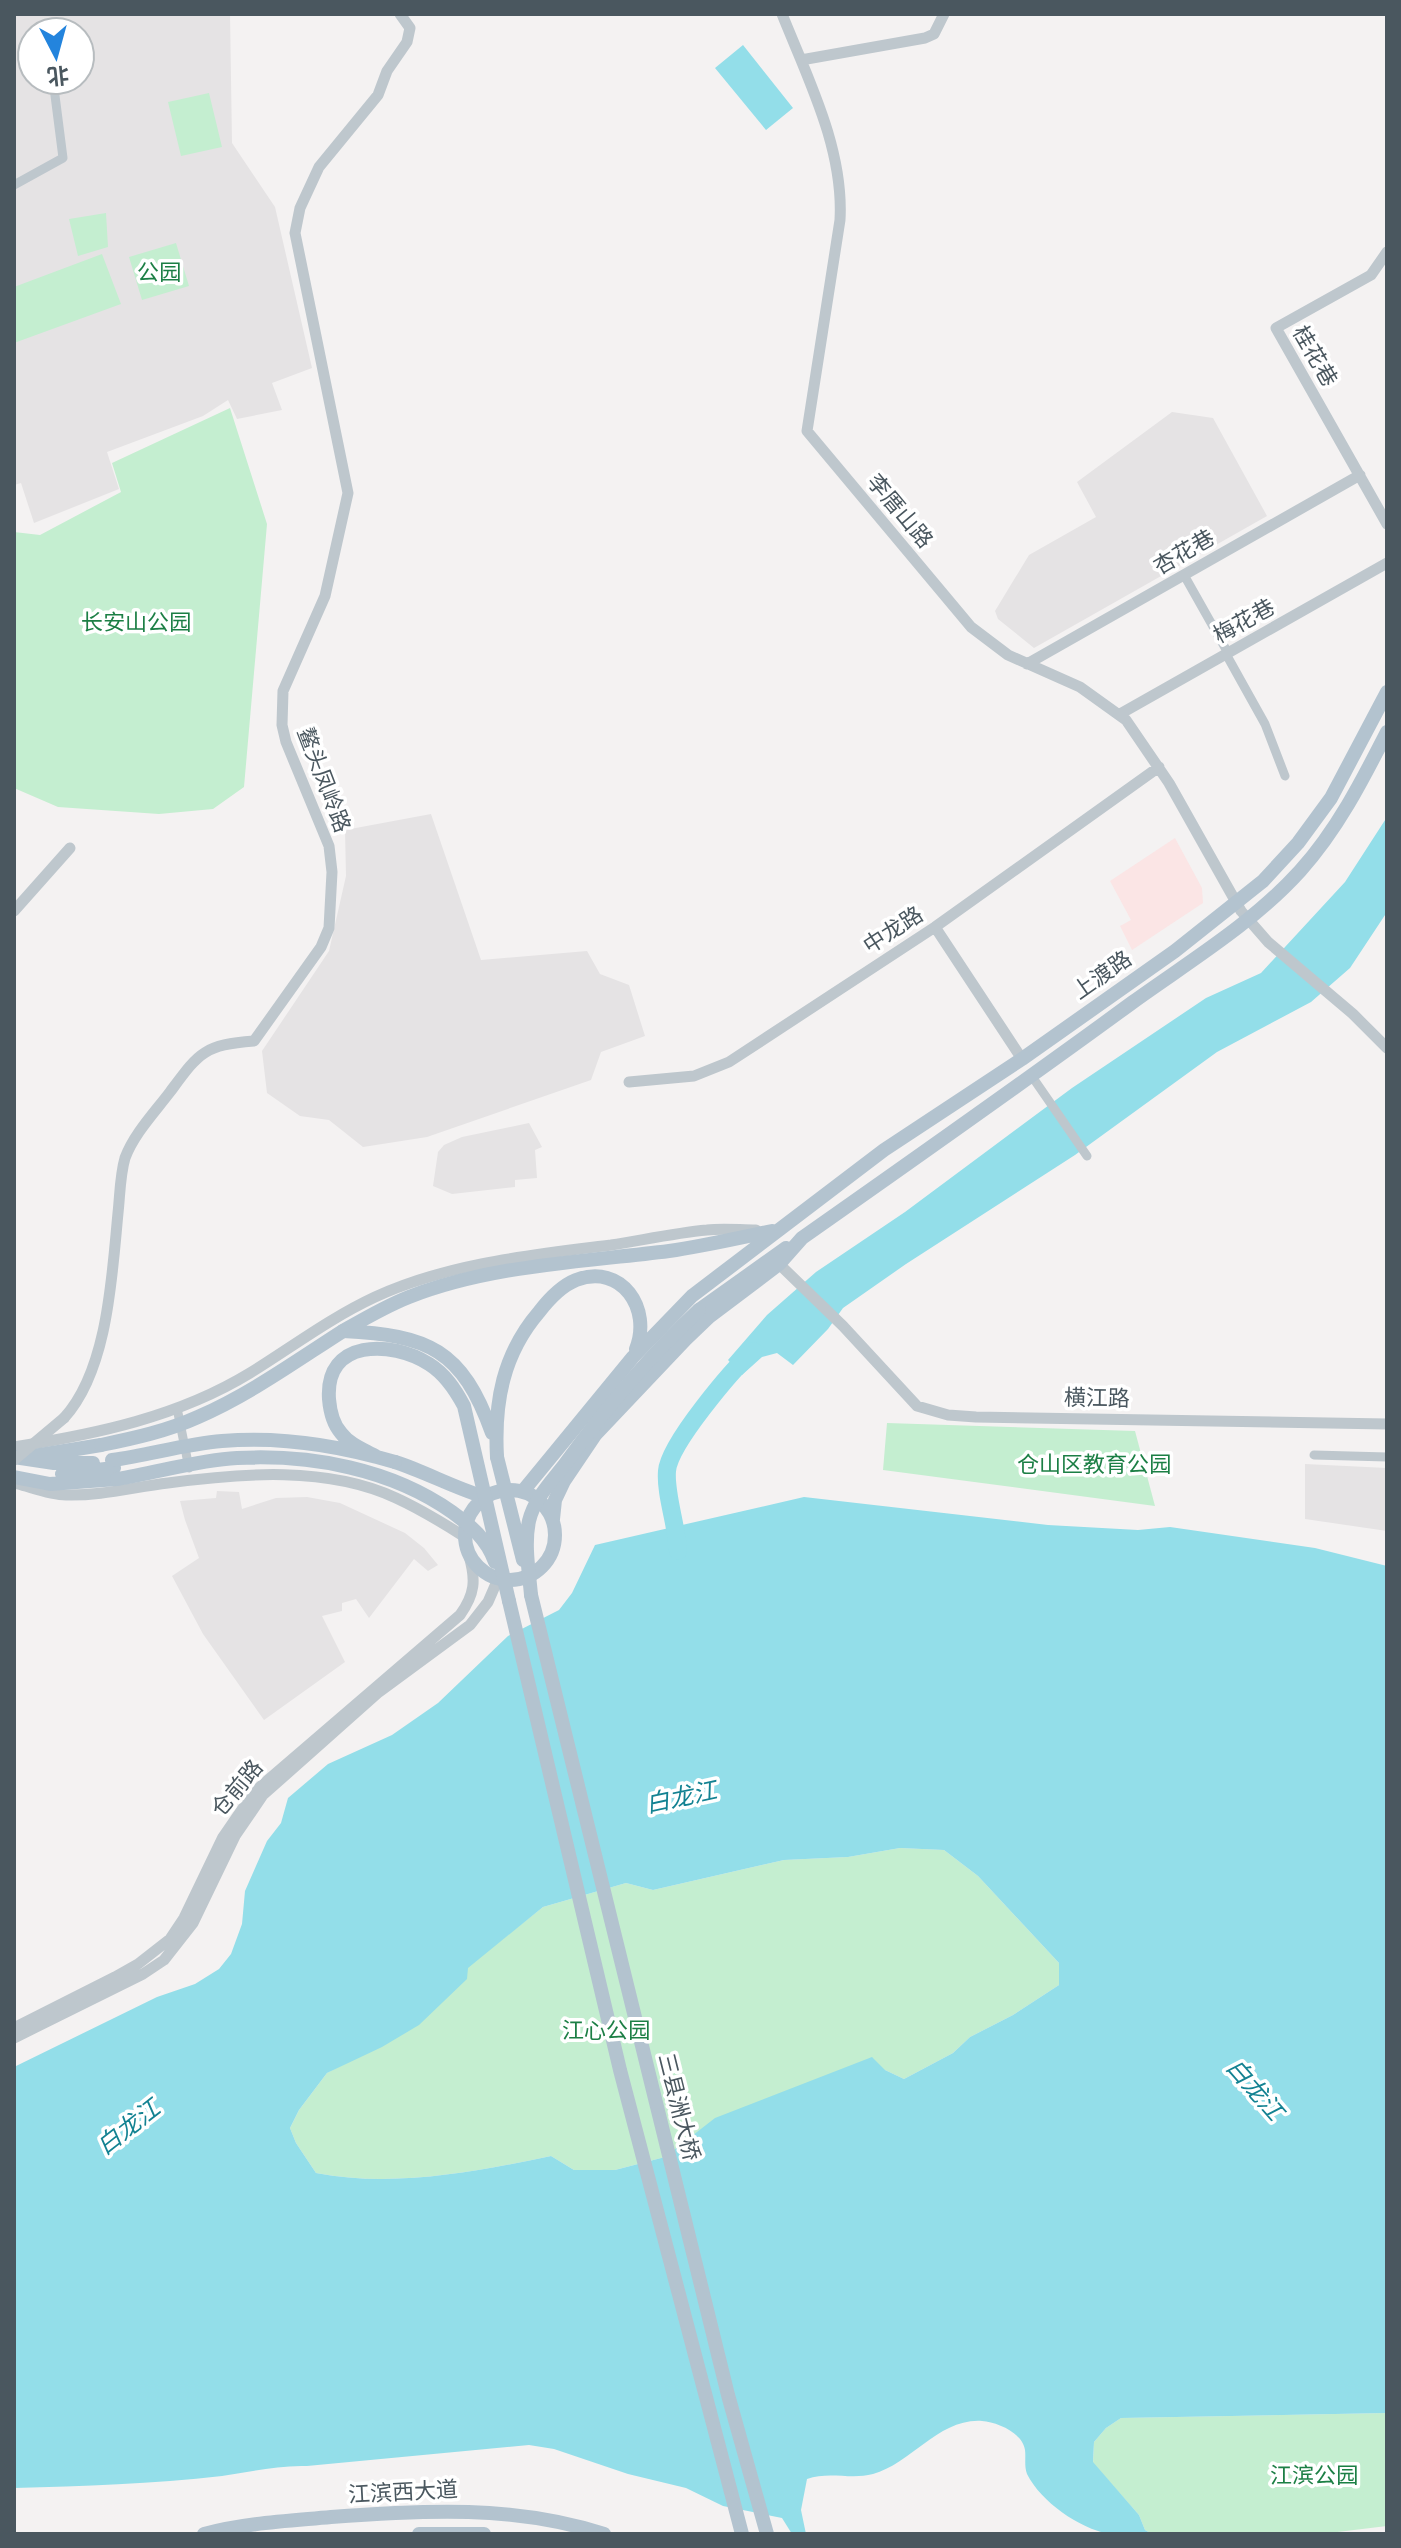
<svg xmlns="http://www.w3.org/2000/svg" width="1401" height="2548" font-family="Montserrat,'Noto Sans SC',sans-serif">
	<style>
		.education { fill: #e5e3e4; fill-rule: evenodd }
		.medical { fill: #fbe5e5 }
		.green { fill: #c4eed0 }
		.water { fill: #93dee9; fill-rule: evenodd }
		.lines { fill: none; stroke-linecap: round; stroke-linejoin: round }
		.river { stroke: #93dee9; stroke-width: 18 }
		.minor { stroke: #bec7cd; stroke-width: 9 }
		.tertiary { stroke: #bec7cd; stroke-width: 11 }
		.primary { stroke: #b3c3cf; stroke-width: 14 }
		.tertiary-bridge { stroke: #bec7cd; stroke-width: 11 }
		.primary-bridge { stroke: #b3c3cf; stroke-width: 14 }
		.labels { text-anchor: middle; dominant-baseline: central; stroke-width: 7; stroke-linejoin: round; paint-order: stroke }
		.park-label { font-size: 22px; fill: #1c7f45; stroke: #fff }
		.street-label { font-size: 22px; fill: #4a575f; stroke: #fff }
		.water-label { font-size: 24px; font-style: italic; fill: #138292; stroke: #fff }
	</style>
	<rect width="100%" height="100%" fill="#f4f2f2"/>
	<!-- education -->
	<path class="education" d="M14,14H230L232,143L275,207L312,368L272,383L282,410L237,419L228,400L203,416L107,452L119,489L34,523L21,483L14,485ZM32,32H80V80H32Z
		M1172,412L1213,418L1267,516L1034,648L998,619L995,611L1029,555L1096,517L1077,482Z
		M431,814L481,960L587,951L600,974L629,985L645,1036L601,1052L591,1080L427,1137L363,1147L329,1120L300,1116L267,1093L262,1051L329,951L346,876L345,830Z
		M529,1123L542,1147L535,1150L537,1178L515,1180V1187L452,1194L433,1186L438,1152L444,1145L462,1137Z
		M1305,1464L1387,1468V1531L1305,1519Z
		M217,1491L239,1492L242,1509L276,1498L307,1497L340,1503L405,1533L424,1548L438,1565L428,1571L414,1559L369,1618L356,1599L342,1603V1611L322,1616L345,1662L264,1720L203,1634L172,1576L199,1558L185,1520L180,1501L216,1498Z"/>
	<!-- medical -->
	<path class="medical" d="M1175,838L1202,888L1203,903L1132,950L1120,926L1131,920L1110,881Z"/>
	<!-- green -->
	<path class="green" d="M209,93L222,147L181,156L168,102Z
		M106,213L108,247L78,256L69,219Z
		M176,243L189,286L142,300L129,257Z
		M102,254L121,304L14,343V287Z
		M230,408L267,524L244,787L213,809L159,814L58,807L14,788V532L40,535L121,492L112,463Z
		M887,1423L1135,1431L1155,1506L883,1470Z
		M900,1848L944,1850L978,1876L1059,1963V1985L1013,2015L970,2037L953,2053L904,2079L885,2070L665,2157L615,2170H574L551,2156C475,2172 393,2188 316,2173L296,2143L290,2128L299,2110L327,2073L346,2063L543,1907L626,1883L653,1890L784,1860L848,1857Z
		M1387,2413V2526L1321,2534H1152L1145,2530L1139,2515L1093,2463L1094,2442L1106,2428L1121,2418Z"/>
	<!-- water -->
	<path class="water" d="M743,45L793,108L766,130L715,68Z
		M1387,817V912L1350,968L1311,1002L1217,1052L1075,1155L906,1264L843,1308L828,1329L793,1365L777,1353L762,1357L742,1375L728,1360L767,1315L816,1272L905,1212L1072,1088L1206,998L1261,973L1345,882Z
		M804,1497L1048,1525L1138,1530L1170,1527L1315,1548L1387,1566V2413L1121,2418L1106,2428L1094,2442L1093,2462L1139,2515L1145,2530L1152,2534C1139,2534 1122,2537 1109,2534C1079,2528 1041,2502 1027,2474C1024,2466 1026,2458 1025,2450C1023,2433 997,2422 982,2421C939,2418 911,2464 873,2474C851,2480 829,2471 807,2479L801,2510L806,2534H792L782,2518L723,2506L686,2488L628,2474L554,2449L529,2445L307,2466C278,2465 251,2472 222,2476C153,2484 83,2486 14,2488V2067L157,1997L195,1984L219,1969L231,1954L242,1924L245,1891L267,1841L281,1823L288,1798L328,1764L392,1735L438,1703L508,1636L559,1610L572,1593L595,1545ZM900,1848L944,1850L978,1876L1059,1963V1985L1013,2015L970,2037L953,2053L904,2079L885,2070L872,2057L715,2118L665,2157L615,2170H574L551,2156C475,2172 393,2188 316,2173L296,2143L290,2128L299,2110L327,2073L382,2047L419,2025L467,1979L468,1968L543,1907L626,1883L653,1890L784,1860L848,1857Z"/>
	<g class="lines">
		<!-- river -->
		<path class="river" d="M678,1551C677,1526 665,1494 667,1471C669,1444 732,1370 753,1351"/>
		<!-- minor -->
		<path class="minor" d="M14,185L63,158L53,80
			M1184,575L1228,653
			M1226,654L1265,724L1285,776
			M1031,1075L1087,1156
			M177,1408L189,1468
			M1314,1455L1387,1457"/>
		<!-- tertiary -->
		<path class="tertiary" d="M782,14C808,79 844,149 840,220L807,431L971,627L1008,655L1080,687L1126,720L1169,783L1241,911L1268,942L1353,1014L1387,1048
			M801,60L925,38L934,34L944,14
			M1387,252L1371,275L1276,328L1387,524
			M1027,664L1360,475
			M1120,714L1387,563
			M14,911L70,848
			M935,927L1022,1059
			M629,1082L694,1076L729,1062L935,927L1159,767
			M779,1264L843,1326L917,1406L948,1415L976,1417L1387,1424
			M64,1418C108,1370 112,1275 118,1213C120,1195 120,1175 125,1158C134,1134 154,1113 170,1092C199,1053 203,1045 254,1041L321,947L329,928L332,872L329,846L286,742L282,725L283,691L325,596L348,493L295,233L300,208L319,167L378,95L387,71L407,42L410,28L400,14
			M14,1447C96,1434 178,1417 250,1373C292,1347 330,1318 375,1297C449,1263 531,1255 611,1245C643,1240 675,1233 707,1230C723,1228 740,1230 756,1230
			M18,1484C33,1488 50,1495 66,1495C101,1496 134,1487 168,1483C241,1473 328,1466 396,1498C420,1509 443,1523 465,1537
			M14,2028L115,1977L138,1964L170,1939L184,1918L223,1837L254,1792L460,1615C475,1594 476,1580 469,1556
			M14,2038L143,1974L164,1960L193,1923L235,1836L263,1795L379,1692L470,1625L488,1602L498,1579"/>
		<!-- primary -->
		<path class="primary" d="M699,1310L786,1248
			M343,1331C364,1319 386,1306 409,1297C490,1265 583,1262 669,1251C704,1246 738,1238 772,1231
			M343,1331C428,1335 462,1349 492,1433
			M34,1456L101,1445
			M14,1457L54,1463H93
			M497,1457C494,1402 503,1354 539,1312C549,1299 561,1286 576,1280C622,1263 652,1309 636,1349
			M395,1462C426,1472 454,1488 485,1497
			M62,1474L114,1468
			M14,1477L50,1484L117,1479
			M465 1535a45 45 0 1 1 90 0a45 45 0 1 1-90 0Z
			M523,1491L633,1357L692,1296L884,1150L1022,1059L1175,951L1263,881L1298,843L1331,798L1387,692
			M553,1519L555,1500L564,1481L595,1435L686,1339L709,1317L779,1264L802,1238C913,1160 1024,1082 1133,1002C1190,961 1253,923 1300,871C1337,830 1362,781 1387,732
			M531,1595L728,2395L767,2534
			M509,1601L620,2070L742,2534
			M204,2534C245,2523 288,2521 331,2517C424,2510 514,2505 604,2534
			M419,2534H484"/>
		<!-- tertiary-bridge -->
		<path class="tertiary-bridge" d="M14,1460L64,1418"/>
		<!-- primary-bridge -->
		<path class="primary-bridge" d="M101,1445C135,1438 167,1431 198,1417C249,1395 296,1361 343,1331
			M377,1457C365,1450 350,1445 341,1433C333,1424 330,1411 329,1399C325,1339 391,1340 429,1364C445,1374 455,1389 464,1406L509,1601
			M497,1457L523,1560
			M112,1460C149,1455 185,1444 222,1441C280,1436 341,1446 395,1462
			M117,1479C156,1473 197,1460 237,1458C311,1454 391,1469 452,1512C471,1526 487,1539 495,1562
			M531,1595C529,1571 524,1545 529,1521C534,1499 552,1481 565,1464C606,1408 648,1357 699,1310"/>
	</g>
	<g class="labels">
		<!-- park labels -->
		<g class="park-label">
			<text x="159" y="272">公园</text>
			<text x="136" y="622">长安山公园</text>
			<text x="1094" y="1464">仓山区教育公园</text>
			<text x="606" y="2030">江心公园</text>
			<text x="1314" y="2475">江滨公园</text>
		</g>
		<!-- street labels -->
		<g class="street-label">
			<text transform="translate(1315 356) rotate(60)">桂花巷</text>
			<text transform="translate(900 511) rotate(50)">李厝山路</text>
			<text transform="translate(1184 552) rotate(-30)">杏花巷</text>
			<text transform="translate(1244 621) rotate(-29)">梅花巷</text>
			<text transform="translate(324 780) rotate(69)">鳌头凤岭路</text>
			<text transform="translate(893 930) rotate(-33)">中龙路</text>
			<text transform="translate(1102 975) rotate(-35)">上渡路</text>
			<text transform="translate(1097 1398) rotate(1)">横江路</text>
			<text transform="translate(237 1788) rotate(-50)">仓前路</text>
			<text transform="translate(679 2107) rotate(76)">三县洲大桥</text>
			<text transform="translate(403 2492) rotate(-3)">江滨西大道</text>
		</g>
		<!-- water labels -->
		<g class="water-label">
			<text transform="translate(681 1797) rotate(-12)">白龙江</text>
			<text transform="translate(1255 2089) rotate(49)">白龙江</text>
			<text transform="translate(128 2127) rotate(-38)">白龙江</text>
		</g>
	</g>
	<!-- border -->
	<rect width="1401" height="2548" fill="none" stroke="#4a575f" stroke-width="32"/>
	<!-- north arrow -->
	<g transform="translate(56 56) rotate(174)"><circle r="38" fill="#ffffff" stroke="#b7bcbf" stroke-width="2"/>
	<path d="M0-6L14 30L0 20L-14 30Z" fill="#2384dd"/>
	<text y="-12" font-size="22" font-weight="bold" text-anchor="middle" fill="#4a575f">北</text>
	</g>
</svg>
